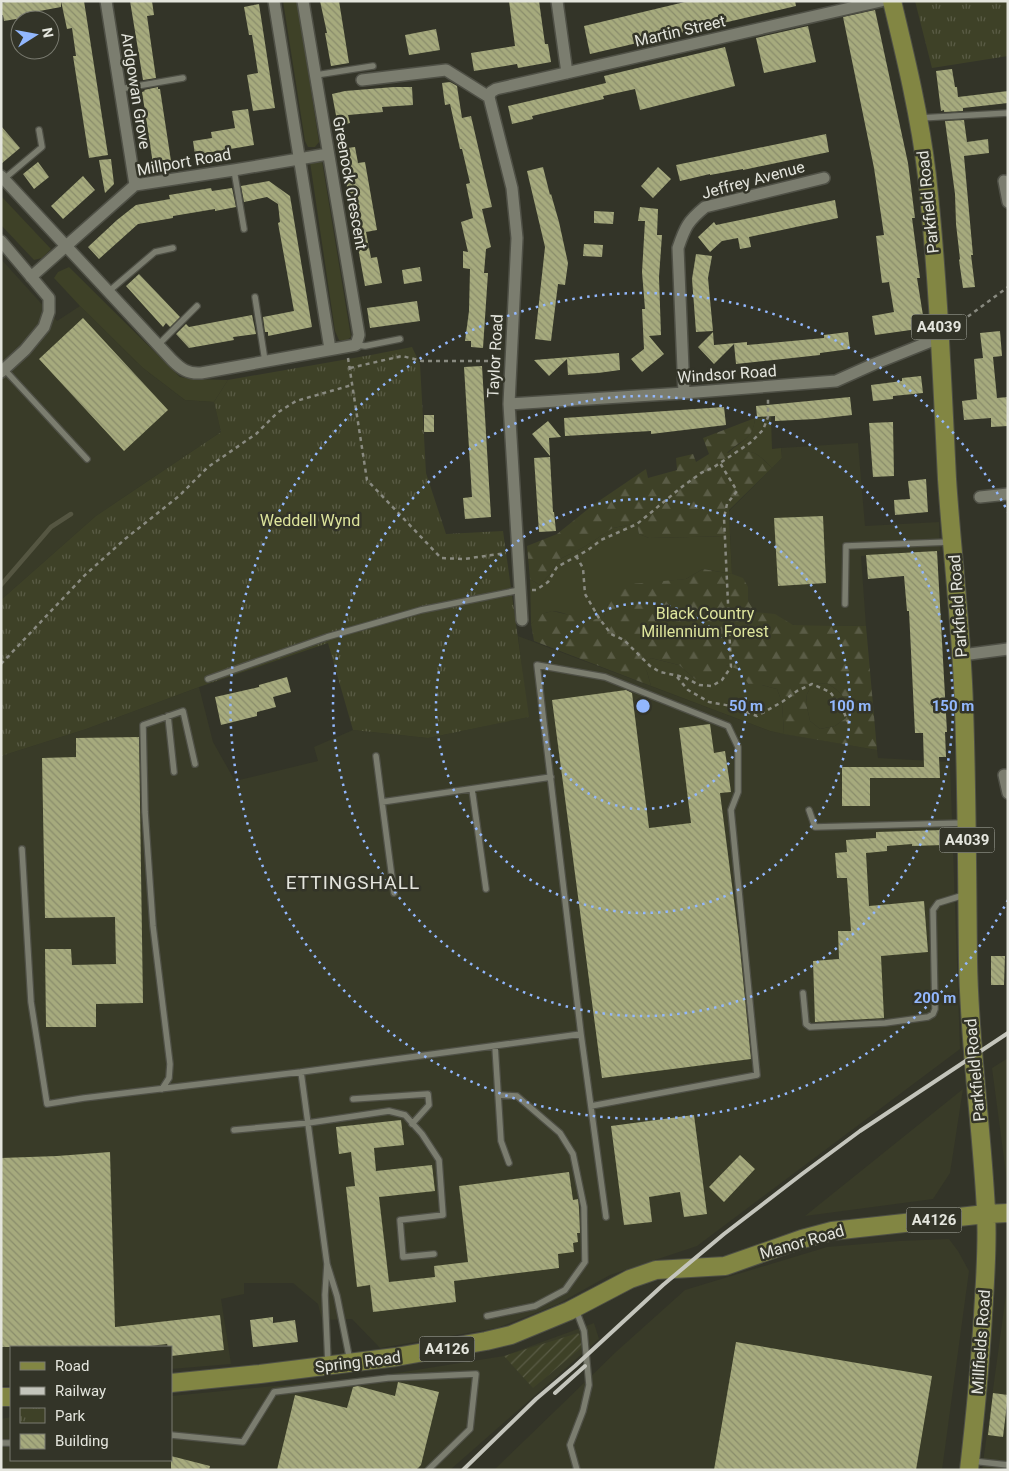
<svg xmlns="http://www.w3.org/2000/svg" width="1009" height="1471" font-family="Roboto,sans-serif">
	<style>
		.built { fill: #393b28 }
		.grass { fill: #3e4127 }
		.forest { fill: url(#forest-firs); fill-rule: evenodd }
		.park { fill: url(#park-tufts) }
		.garden { fill: url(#garden-furrows) }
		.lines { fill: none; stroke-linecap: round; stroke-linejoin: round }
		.stream { stroke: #555642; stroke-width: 4.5 }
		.building { fill: url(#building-back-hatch) }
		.service-casing { stroke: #4f5046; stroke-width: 8 }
		.minor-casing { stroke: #4f5046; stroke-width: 14 }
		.primary-casing { stroke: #4f5046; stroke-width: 20 }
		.path { stroke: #898a80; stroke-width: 2.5; stroke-dasharray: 4 4; stroke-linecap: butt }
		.service { stroke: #7b7d6f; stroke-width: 5.5 }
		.minor { stroke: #7b7d6f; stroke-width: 11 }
		.primary { stroke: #828643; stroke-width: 18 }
		.rail { stroke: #c4c5bc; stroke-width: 4 }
		.ring { fill: none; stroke: #92b7fd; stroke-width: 2.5; stroke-dasharray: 2.5 5 }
		.labels { text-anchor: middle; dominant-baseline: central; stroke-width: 5; stroke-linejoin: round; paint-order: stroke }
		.shield { fill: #333428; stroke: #afb0a7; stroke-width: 1 }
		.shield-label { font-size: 15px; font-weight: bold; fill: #e4e5dd }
		.street-label { font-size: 16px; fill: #e4e5dd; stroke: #333428 }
		.park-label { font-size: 16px; fill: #dde49c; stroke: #333428 }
		.quarter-label { font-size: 19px; letter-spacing: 1px; fill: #e4e5dd; stroke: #333428 }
		.centre { fill: #92b7fd; stroke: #333428; stroke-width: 2.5 }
		.ring-label { font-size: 15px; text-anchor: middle; font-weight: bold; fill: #92b7fd; stroke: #333428; stroke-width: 5; stroke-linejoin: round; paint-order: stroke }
	</style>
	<defs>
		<pattern id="forest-firs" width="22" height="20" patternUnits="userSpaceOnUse" patternTransform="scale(1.25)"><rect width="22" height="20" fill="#3e4127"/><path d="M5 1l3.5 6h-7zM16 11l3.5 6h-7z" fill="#5a5c46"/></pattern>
		<pattern id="park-tufts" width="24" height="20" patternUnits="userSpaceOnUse" patternTransform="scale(1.25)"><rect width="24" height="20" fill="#3e4127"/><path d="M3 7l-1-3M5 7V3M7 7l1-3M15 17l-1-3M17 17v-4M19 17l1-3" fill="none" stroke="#5a5c46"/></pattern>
		<pattern id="garden-furrows" width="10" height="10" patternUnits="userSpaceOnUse" patternTransform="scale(1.25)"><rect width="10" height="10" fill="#3e4127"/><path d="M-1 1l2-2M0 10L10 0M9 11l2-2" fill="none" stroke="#5a5c46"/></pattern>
		<pattern id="building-back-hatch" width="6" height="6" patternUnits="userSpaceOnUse" patternTransform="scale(1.25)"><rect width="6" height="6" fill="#a6aa7d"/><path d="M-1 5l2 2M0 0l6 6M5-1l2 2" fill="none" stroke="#898c6b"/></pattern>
	</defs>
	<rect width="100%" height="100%" fill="#333428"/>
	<!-- built -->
	<path class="built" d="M1,259L57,321L80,306L143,368L185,400L214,402L221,432L96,516L1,600Z
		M858,443L865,526L939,522L940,551L861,556L866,626L734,624L729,511L782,458L781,448Z
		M518,636L770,731L877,750L878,758L950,762L960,1049L697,1246L610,1275L558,1304L497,1328L380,1348L352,1319L322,1320L318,1304L293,1283H244V1294L221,1299L231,1364L171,1369V1347H11V1385L1,1386V756L86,729L199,687L213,742L235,781L318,761L314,747L353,730L428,738L528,717Z
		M1008,1058V1189L992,1068Z
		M963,1089L950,1173L933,1199L805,1216Z
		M949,1239L958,1251L969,1271L942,1470H494L617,1351L685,1290L827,1247L899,1241Z
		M1008,1280V1470H982L1007,1287Z
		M594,1323L599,1339L450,1470H1V1419L11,1417V1460H171V1396L378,1376L504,1356Z"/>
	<!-- grass -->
	<path class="grass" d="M283,1H297L319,142L315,147H308L305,141Z
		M322,161L351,337L346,341L339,340L335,331L310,162Z
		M1,196L51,249L42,258L34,260L1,225Z
		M69,267L180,377L192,379L228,380L214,402L185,400L143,368L80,306L54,278L58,272Z
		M771,417L772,449L781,448L782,458L772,468C754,449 752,450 727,454C741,440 753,440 755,418Z
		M636,521L639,534L649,538L730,536L732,574L703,569L686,579L659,582L608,604L604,617C601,618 597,620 593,620C567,623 557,596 531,624L530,579L540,585L549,575L558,560L584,547L613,528L628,525Z
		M651,658L679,665L695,679L727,665L739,670L749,685H762L777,689L782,702L784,734L770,731L651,686L647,672L642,664Z
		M827,683C842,693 849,698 846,718L835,726L820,729L810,721L806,703L807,694L812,684Z"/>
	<!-- forest -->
	<path class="forest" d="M755,418C753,441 741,439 727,453C753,451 752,448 772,468L729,510L730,536L649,538L639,534L636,521L628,525L613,528L584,547L558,560L549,575L540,585L530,579L527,546L557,534L593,505L646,469L648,478L677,470L676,458L693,454L696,462L709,454L703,438Z
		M703,569L732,574L743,578L748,587V601L755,612L775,614L793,625L866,626L877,750L784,734L782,702L777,689L762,685H749L739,670L727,665L713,681L695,679L679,665L651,658L643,664L647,672L651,686L534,641L531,624L539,615L552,611L592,620L604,617L608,604L617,591L630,584L686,579ZM827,683C842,693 849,698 846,718L835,726L820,729L810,721L806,703L807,694L812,684Z"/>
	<!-- park -->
	<path class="park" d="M915,1H1008V56L932,68Z
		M412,347L420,364L426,473L446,534L503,531L529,717L428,738L353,730L328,643L199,687L86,729L1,756V600L96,516L221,432L214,402L228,380L371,355Z"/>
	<!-- garden -->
	<path class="garden" d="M578,1333L586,1344L533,1388L504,1356Z"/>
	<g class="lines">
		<!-- stream -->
		<path class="stream" d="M1,585L51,527L71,514"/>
	</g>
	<!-- building -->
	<path class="building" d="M11,1H61V7L34,12V16L4,21L3,15H1V3Z
		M61,1H84L108,155L89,158L73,56H76L72,28L67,29Z
		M130,1H152L154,15L147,16L156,78L143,80Z
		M320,1H339L349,63L331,66L325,33H327Z
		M509,1H539L545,44H548L551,62L518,68L517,64L474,71L471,53L515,46Z
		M689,1H795L796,6L590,54L584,26Z
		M259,4L275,108L253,111L247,75L258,73L252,35H249L244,7Z
		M875,10L908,163L915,218H912L920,278H917L925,328L875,335L872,316L894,312L889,282L882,283L876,236L884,235L874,168L843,17Z
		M808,26L816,62L764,73L756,38Z
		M436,29L440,50L409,55L405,35Z
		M725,47L735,86L640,110L635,89L603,96L604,99L532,116L533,119L512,124L508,106L606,83L604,76Z
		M952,69L955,87H957L958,97L1008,91V103L963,108V111L944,112V110L941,111L936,71Z
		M450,82L457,86L462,118L471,116L492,207L482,209L491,247L486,249L484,273H488L483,348L471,347V341H465L469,311L470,269L463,268V251L468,252L461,222L473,218L466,184L470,183L462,149H460L450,104L445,105L442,83Z
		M158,87V89H160L171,161L153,164L142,92L145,91L144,90Z
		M394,87H412L413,105L382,107L383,112L348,115L350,123L338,126L332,94L345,91Z
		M248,109L254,145L195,155L193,141L212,138L211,132L235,128L232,111Z
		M964,120L967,142L988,139L989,153L964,156L973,255H971L975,287L963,288L959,260L960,259L956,224L955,194L945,121Z
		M1,126L20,148L1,164Z
		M826,134L829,152L743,170V169L710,175V174L680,181L676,165Z
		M355,147L358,163L365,162L377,230L366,232L371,258L377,257L382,283L365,286L340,149Z
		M111,159L114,184L105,193L99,160Z
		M38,162L49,177L34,189L23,174Z
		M543,167L550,195L551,194L559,222L568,263L565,285L558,284L551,341L535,339L545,247L527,171Z
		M658,167L671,179L653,198L641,186Z
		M83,176L95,190L63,219L51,206Z
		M269,181L290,196L312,327L268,336V332H265L263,317L294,311L278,223L280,222L278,204L267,197L244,202L241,186Z
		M211,188L212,191L232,188L236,207L215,211V209L173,216V218L138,224L99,259L88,247L117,220L136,205L170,199L169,195Z
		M835,200L838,218L749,237L751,247L740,249L738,238L722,241L710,252L698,237L714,222L716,225Z
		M640,207L658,209L657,235H662L659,277L661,335L649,336L664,354L642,372L631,359L644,349L642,309H645L642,272L645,221H638Z
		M594,211L614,212L613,224L594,223Z
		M584,244L603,245L602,257L583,256Z
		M696,254L712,256L708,278L713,331L696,332L692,279Z
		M420,267L422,281L404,284L402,270Z
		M139,274L180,317L170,327L166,323L163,327L126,286Z
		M417,301L420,321L370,328L367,308Z
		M252,315L256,334L233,337L234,340L189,348L176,334L186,324L189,327Z
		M83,318L168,410L124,451L39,359Z
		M1000,331L1002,356L993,357L997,398L1008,397V426L991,427V418L964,420L962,401L977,399L974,359L983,358L980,333Z
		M713,332L714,345L747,342V345L824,338V335L848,332L850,349L820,353V355L736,364L734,344L714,364L698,347Z
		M619,353L620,370L598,373L568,375L567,359L549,376L534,360Z
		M482,366L491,517L465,519L463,498L472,497L464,367Z
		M921,376L923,393L893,396V399L873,401L871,385L902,381V378Z
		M850,397L852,415L816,419L775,421V416L757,417L756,406Z
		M724,407L726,425L651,434V431L565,436L564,418Z
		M424,415H434V432H424Z
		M548,421L561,437L549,438L550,456L532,434Z
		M893,422L894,476L873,477L869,423Z
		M550,457L553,512H554L556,531L539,532L534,458Z
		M926,479L928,512L895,515L894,500L910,499L908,481Z
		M823,516L826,583L778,586L774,518Z
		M937,551L947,732H945L946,757H939L940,778H870V806H842V767H924L923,733H915L909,611H907L904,576L868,579L866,555Z
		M287,677L291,692L273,697L276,707L257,712V716L221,725L215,697L259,687V685Z
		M626,690L632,693L649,828L691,823L679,728L710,724L714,753L725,751L731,792L720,793L739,939L751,1059L602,1078L552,700Z
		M139,737L143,1003L96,1004V1027H46L45,949H71L72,965L116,964L115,917L45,918L42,758L76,757V738Z
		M943,830L944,845L912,846V844L887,846V851L866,853L869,906L924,901L928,952L881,956L884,1018L815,1022L813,961L839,959L838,931H851L847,878H837L835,853L847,852L846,840L876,838V832Z
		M991,956H1005L1004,985H991Z
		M694,1115L707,1214L684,1217L680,1192L649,1197L652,1222L624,1225L611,1126Z
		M401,1120L404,1145L374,1148L376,1171L432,1165L435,1191L379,1197L389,1282L435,1277L434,1266L468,1262L459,1186L569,1172L573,1200L578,1199L579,1208L580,1233H577L578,1242L573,1243L574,1252L558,1254L559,1268L454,1281L456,1302L373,1312L370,1285L357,1287L346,1187L355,1186L351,1152L339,1154L336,1127Z
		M110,1152L115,1327L220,1315L224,1350L171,1356V1347H168L167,1344L141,1347H1V1158L57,1156Z
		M740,1155L755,1169L724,1202L709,1187Z
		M273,1317V1323L295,1320L298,1342L253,1347L250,1320Z
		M736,1342L932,1376L916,1470H714Z
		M398,1382L439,1392L421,1465L416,1470H277L295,1395L347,1408L353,1387L358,1386L395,1396Z
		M993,1393L1008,1395L1003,1437L988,1435Z
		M171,1456L210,1466L209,1470H171Z"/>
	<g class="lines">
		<defs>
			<path id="service" d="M316,75L373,66
				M120,89L183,78
				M920,118L1008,113
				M234,170L244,229
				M4,179L42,147L39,130
				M108,292L155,252L173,248
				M255,297L265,361
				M158,345L197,306
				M356,345L365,346L400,339
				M4,369L87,459
				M845,604L846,546L950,542
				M208,679L327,637L421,610L520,590
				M168,716L174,772
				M376,756L382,802
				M472,789L486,889
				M809,810L815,827L964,823
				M22,849L31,1002L47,1104L84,1098L301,1072
				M394,893L382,802L551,777
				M803,993L806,1024L810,1027L885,1023L928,1017L933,1014L935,1009L933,910L938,903L964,895
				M581,1034L537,665L605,677L728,726L738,747V792L731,810L757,1075L591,1106
				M495,1046L501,1141L509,1163
				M162,1089L169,1078L170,1064L153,926L145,812L143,725L183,711L195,764
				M353,1099L428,1094L429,1105L412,1124
				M234,1130L308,1123L389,1111L405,1115L422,1134L439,1160L443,1215L400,1220L403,1257L434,1254
				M327,1264L301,1072L581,1034L606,1217
				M576,1310L584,1331L589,1385L583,1411L570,1445L577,1470
				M487,1316L535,1306L565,1290L585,1262L584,1207L573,1154L560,1133L517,1096L498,1095
				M328,1363L325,1295L327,1264L337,1296L350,1361
				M171,1435L243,1442L274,1392L388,1378L476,1374L470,1429L428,1470
				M1,1443H11
				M972,1461L1008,1465"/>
			<path id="minor" d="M106,1L135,185
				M274,1L330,349
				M557,1L567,73
				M362,80L446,70L489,97
				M489,97L512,188L517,238L509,404L522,620
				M489,97L491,92L496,89L881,1
				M1,176L172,360C181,369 188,374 201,373L356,345L359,335L303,1
				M1004,181L1008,202
				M1,241L49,298V312L44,327L25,350L1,372
				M31,277L135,185L234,170L328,154
				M684,393L678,248C685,227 688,221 705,207L824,178
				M509,404L684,393L836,381L874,364L939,338
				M980,497L1008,494
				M962,655L1008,649
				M1004,775L1008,793"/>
			<path id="primary" d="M892,1C906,59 920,117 927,176C938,276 942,378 947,479C952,555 962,631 964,708C967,792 967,876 968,960C969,1044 982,1127 986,1211C988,1246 985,1280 983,1315C980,1367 975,1418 969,1470
				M171,1383L260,1374L396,1357L486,1341L511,1335L569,1311L630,1279L656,1270L725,1266L802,1239L832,1231L986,1214L1008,1213
				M1,1397H11"/>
		</defs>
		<!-- service casing -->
		<use href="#service" class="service-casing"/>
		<!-- minor casing -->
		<use href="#minor" class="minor-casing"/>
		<!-- primary casing -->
		<use href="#primary" class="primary-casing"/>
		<!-- path -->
		<path class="path" d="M955,326L1008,287
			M348,358L367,480L441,558L464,559L506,553
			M350,368L402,356L422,361H499
			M576,556L583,568L585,594L599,618L611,634L624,640L650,666L660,672L684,677L699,685L712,686L722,680L731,667L724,518L727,504L737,491L720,463
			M532,590H536L548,582L557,567L588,550L601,540L637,524L683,486L701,473L714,467L750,443L763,430L768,417V399
			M1,664L85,575L125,539L179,496L208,467L256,434L277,413L296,401L352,385
			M677,677L688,690L709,702L731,706L757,716L782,702L797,691L812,684L830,692L842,708L849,724"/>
		<!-- service -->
		<use href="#service" class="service"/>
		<!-- minor -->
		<use href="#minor" class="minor"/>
		<!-- primary -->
		<use href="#primary" class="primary"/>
		<!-- rail -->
		<path class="rail" d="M555,1393L585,1366
			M463,1470L536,1399L575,1366L663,1285L724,1234L802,1174L860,1131L1008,1033"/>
	</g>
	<!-- distance rings -->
	<g class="ring">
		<circle cx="643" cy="706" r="103"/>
		<circle cx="643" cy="706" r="207"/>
		<circle cx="643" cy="706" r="310"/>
		<path d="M1008 900A413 413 0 1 1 1008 512"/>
	</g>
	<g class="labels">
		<!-- shield labels -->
		<g class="shield">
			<rect x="911.5" y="314.5" width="55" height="25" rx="4"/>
			<rect x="939.5" y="827.5" width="55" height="25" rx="4"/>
			<rect x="906.5" y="1207.5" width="55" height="25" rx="4"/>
			<rect x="419.5" y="1336.5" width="55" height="25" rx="4"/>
		</g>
		<g class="shield-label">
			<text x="939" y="327">A4039</text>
			<text x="967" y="840">A4039</text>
			<text x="934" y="1220">A4126</text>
			<text x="447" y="1349">A4126</text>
		</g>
		<!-- street labels -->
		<g class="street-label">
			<text transform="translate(680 31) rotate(-13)">Martin Street</text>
			<text transform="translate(136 91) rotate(81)">Ardgowan Grove</text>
			<text transform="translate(184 162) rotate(-10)">Millport Road</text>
			<text transform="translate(753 180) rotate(-15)">Jeffrey Avenue</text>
			<text transform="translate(350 183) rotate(80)">Greenock Crescent</text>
			<text transform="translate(928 202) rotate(-96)">Parkfield Road</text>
			<text transform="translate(495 356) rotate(-87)">Taylor Road</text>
			<text transform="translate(727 374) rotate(-4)">Windsor Road</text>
			<text transform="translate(958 606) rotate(-94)">Parkfield Road</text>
			<text transform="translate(975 1070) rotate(-95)">Parkfield Road</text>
			<text transform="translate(802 1242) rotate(-16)">Manor Road</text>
			<text transform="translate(981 1342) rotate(-86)">Millfields Road</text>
			<text transform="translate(358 1362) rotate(-7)">Spring Road</text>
		</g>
		<!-- park labels -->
		<g class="park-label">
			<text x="310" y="520">Weddell Wynd</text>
			<text x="705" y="613">Black Country<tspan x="705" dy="18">Millennium Forest</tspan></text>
		</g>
		<!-- quarter labels -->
		<g class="quarter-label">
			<text x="353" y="882">ETTINGSHALL</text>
		</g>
	</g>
	<circle cx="643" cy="706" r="8" class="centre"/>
	<g class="ring-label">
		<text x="746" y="711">50 m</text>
		<text x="850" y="711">100 m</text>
		<text x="953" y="711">150 m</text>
		<text x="935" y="1003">200 m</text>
	</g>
	<!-- border -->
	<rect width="1009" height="1471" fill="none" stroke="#e4e5dd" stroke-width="5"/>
	<!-- legend -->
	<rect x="10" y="1346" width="162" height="115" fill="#333428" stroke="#7a7b70"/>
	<rect x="20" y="1362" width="25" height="8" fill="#828643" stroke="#7a7b70"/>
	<text x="55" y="1371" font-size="15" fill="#e4e5dd">Road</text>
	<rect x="20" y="1387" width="25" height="8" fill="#c4c5bc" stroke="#7a7b70"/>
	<text x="55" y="1396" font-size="15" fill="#e4e5dd">Railway</text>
	<rect x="20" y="1408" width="25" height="15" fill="url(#park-tufts)" stroke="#7a7b70"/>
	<text x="55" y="1421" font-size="15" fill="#e4e5dd">Park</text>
	<rect x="20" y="1434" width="25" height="15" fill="url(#building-back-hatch)" stroke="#7a7b70"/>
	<text x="55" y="1446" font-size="15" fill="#e4e5dd">Building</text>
	<!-- north arrow -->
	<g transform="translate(35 35) rotate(79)"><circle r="24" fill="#333428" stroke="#7a7b70"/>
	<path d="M0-4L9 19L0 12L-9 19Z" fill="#92b7fd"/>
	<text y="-8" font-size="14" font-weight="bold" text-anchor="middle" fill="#e4e5dd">N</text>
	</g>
</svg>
